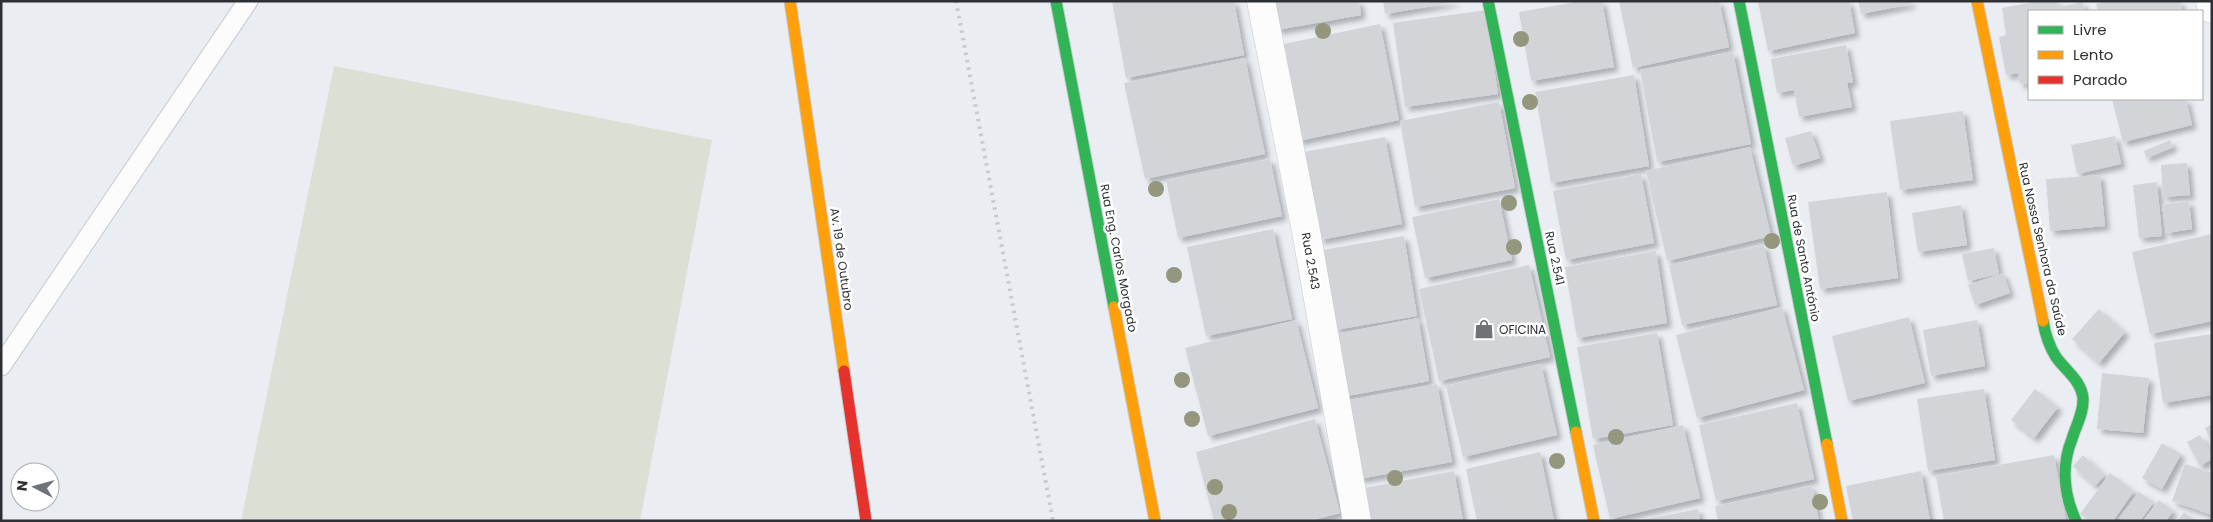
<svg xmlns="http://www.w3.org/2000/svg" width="2213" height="522" font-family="Poppins,sans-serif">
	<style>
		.green { fill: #dcdfd4 }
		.building { fill: #d3d4d8; filter: url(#shadow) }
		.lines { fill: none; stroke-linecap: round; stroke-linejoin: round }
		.lane-casing { stroke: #c7cace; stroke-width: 21 }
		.street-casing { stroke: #c7cace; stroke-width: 29 }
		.fast-casing { stroke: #c7cace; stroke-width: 13 }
		.slow-casing { stroke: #c7cace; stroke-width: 13 }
		.jam-casing { stroke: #c7cace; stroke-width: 13 }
		.lane { stroke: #fcfcfd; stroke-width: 19 }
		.street { stroke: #fcfcfd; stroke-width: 28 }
		.fast { stroke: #30b455; stroke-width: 11 }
		.slow { stroke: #ff9f0a; stroke-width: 11 }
		.jam { stroke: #e5322d; stroke-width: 11 }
		.rail { stroke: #c8c9cb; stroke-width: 4; stroke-dasharray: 2.5 5; stroke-linecap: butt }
		.tree { fill: #94967d }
		.labels { text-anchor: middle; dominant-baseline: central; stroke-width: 5; stroke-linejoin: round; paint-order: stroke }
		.street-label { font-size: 12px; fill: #2d3034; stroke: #fff }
		.poi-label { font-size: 12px; fill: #2d3034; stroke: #fff; text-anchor: start }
	</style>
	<defs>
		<filter id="shadow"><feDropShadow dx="4.5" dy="4.5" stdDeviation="2.5" flood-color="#0004"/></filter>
	</defs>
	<rect width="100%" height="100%" fill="#eaeef3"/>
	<!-- green -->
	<path class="green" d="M334,66L712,140L640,521H241Z"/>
	<!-- building -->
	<path class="building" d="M1112,1H1234L1244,55L1126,78Z
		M1272,1H1359L1361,15L1277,30Z
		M1383,1H1455V2L1385,14Z
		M1582,1H1602L1614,67L1531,81L1519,12Z
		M1619,1H1719L1729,47L1633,68Z
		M1758,1H1849L1855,33L1768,51Z
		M1858,1H1911V4L1861,14Z
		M2039,1H2057L2058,7L2083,2L2085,11H2029V83L2020,84L2018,73L2006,75L1999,37L2006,35L2002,8Z
		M2106,1H2180L2182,11H2098L2096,4Z
		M1486,10L1498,94L1405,107L1393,23Z
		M1380,24L1399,120L1298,141L1279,45Z
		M1846,45L1853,82L1847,83L1852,107L1799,117L1794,90L1777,93L1771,59Z
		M1733,52L1751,144L1657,162L1640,70Z
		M1245,58L1265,154L1145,179L1124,83Z
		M1634,75L1649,166L1551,183L1535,92Z
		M2112,99H2186L2192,125L2123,142Z
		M1499,102L1515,188L1415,207L1400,121Z
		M1963,111L1973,180L1900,190L1890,121Z
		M1811,131L1820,158L1793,166L1785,138Z
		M2115,136L2121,164L2077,174L2071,145Z
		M1385,137L1402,224L1320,240L1304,152Z
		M2170,140L2173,147L2146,158L2144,151Z
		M1750,147L1771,236L1667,261L1646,171Z
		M1270,159L1282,216L1178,238L1166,180Z
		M2187,163L2190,195L2163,197L2161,165Z
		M1641,174L1654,243L1566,260L1553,191Z
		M2100,175L2105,226L2050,231L2046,179Z
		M2157,182L2162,236L2139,238L2133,185Z
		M1887,192L1898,278L1820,289L1808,202Z
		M1499,199L1512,260L1425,278L1412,217Z
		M2189,201L2192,229L2166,233L2162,205Z
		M1961,205L1967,245L1918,252L1912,213Z
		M1273,229L1292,319L1206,336L1187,247Z
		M2212,234V321L2150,334L2132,252Z
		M1404,236L1417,316L1335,330L1322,250Z
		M1764,245L1777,305L1682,325L1669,265Z
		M1994,248L1999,274L1968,281L1962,254Z
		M1656,251L1667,323L1577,338L1565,267Z
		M1529,265L1550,357L1439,381L1419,289Z
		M2003,273L2010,293L1975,305L1968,285Z
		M1782,307L1804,390L1697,418L1676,335Z
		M2099,309L2125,332L2099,363L2072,339Z
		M1909,317L1925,383L1848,401L1832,336Z
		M1418,318L1429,381L1342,397L1331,335Z
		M1296,320L1318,408L1208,436L1185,348Z
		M1977,320L1985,366L1931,376L1923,330Z
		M1657,333L1673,425L1593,439L1577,347Z
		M2212,334V395L2163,403L2154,343Z
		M1541,364L1557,435L1463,457L1446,386Z
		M2102,373L2149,378L2143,433L2097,429Z
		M1437,384L1452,462L1359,479L1344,401Z
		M1984,389L1995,460L1928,471L1917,399Z
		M2035,389L2058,407L2034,438L2011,420Z
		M1797,403L1814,479L1716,501L1699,425Z
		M1315,419L1340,513L1310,521H1214L1196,452Z
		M2212,424V439H2210L2205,428Z
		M1683,425L1700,498L1610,519L1593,445Z
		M2200,435L2212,454V459L2200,466L2187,442Z
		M2162,443L2181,454L2162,489L2142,478Z
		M1540,452L1554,521H1477L1466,469Z
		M2054,455L2066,521H1944L1936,476Z
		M2083,455L2105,475L2095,486L2073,466Z
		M2185,464L2212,473V515L2172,501Z
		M1454,471L1463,521H1360L1354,490Z
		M1921,471L1930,521H1853L1846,486Z
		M2110,473L2134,491L2113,521H2090L2080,514Z
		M1812,486L1819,521H1718L1715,506Z
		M2139,492L2154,502L2140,521H2123L2119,518Z
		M2159,500L2173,511L2166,521H2143Z
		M1698,509L1700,521H1642V520Z
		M2184,512L2195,521H2177Z"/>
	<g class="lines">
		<defs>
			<path id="lane" d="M1,366L248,1"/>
			<path id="street" d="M1261,1L1306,231L1357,521
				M2210,1L2212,9"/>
			<path id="fast" d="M1056,1L1114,307
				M1488,1L1576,432
				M1739,1L1827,444
				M2043,321C2045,333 2049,346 2056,357C2065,370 2081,380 2083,398C2084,412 2076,426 2072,439C2061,466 2064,495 2076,521"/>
			<path id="slow" d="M790,1L844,371
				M1977,1L2043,321
				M1114,307L1155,521
				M1576,432L1594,521
				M1827,444L1842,521"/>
			<path id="jam" d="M844,371L866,521"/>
		</defs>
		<!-- lane casing -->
		<use href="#lane" class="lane-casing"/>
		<!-- street casing -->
		<use href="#street" class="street-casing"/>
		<!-- fast casing -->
		<use href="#fast" class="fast-casing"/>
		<!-- slow casing -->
		<use href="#slow" class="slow-casing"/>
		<!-- jam casing -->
		<use href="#jam" class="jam-casing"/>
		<!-- lane -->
		<use href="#lane" class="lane"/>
		<!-- street -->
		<use href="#street" class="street"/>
		<!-- fast -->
		<use href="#fast" class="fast"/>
		<!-- slow -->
		<use href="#slow" class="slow"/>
		<!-- jam -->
		<use href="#jam" class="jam"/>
		<!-- rail -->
		<path class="rail" d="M956,1L1053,521"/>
	</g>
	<!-- trees -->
	<g class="tree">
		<circle cx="1323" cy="31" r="8"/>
		<circle cx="1521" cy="39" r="8"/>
		<circle cx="1530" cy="102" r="8"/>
		<circle cx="1156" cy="189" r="8"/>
		<circle cx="1509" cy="203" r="8"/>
		<circle cx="1772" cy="241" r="8"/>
		<circle cx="1514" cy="247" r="8"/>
		<circle cx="1174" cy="275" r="8"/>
		<circle cx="1182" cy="380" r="8"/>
		<circle cx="1192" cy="419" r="8"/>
		<circle cx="1616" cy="437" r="8"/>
		<circle cx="1557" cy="461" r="8"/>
		<circle cx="1395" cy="478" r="8"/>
		<circle cx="1215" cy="487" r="8"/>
		<circle cx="1820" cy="502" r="8"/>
		<circle cx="1229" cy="512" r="8"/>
	</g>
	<!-- icons -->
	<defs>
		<symbol id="shop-bare" viewBox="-9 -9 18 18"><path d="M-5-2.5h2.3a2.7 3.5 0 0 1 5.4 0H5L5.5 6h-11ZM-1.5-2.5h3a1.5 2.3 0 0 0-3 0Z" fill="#6f7277" stroke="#fff" stroke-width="2.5" paint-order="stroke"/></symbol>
	</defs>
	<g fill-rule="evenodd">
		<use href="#shop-bare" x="1470" y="315" width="28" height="28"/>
	</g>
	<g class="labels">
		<!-- street labels -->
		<g class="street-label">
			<text transform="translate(2043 249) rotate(77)">Rua Nossa Senhora da Saúde</text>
			<text transform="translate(1119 258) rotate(79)">Rua Eng. Carlos Morgado</text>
			<text transform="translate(1555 258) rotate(78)">Rua 2.541</text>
			<text transform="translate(1804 258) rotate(79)">Rua de Santo António</text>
			<text transform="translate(842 259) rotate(82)">Av. 19 de Outubro</text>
			<text transform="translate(1311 261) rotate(80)">Rua 2.543</text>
		</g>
		<!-- poi labels -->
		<g class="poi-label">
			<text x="1499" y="329">OFICINA</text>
		</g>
	</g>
	<!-- border -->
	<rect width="2213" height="522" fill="none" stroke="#2d3034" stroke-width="5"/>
	<!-- legend -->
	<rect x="2028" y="10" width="175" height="90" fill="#ffffff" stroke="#abacae"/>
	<rect x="2038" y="26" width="25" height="8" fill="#30b455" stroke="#abacae"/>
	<text x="2073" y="35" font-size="15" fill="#2d3034">Livre</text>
	<rect x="2038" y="51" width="25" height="8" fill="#ff9f0a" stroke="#abacae"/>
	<text x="2073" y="60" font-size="15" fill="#2d3034">Lento</text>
	<rect x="2038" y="76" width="25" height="8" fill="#e5322d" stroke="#abacae"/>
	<text x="2073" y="85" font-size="15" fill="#2d3034">Parado</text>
	<!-- north arrow -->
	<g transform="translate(35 487) rotate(276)"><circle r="24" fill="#ffffff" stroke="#abacae"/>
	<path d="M0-4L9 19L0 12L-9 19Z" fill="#6f7277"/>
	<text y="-8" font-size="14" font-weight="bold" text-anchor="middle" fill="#2d3034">N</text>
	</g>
</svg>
